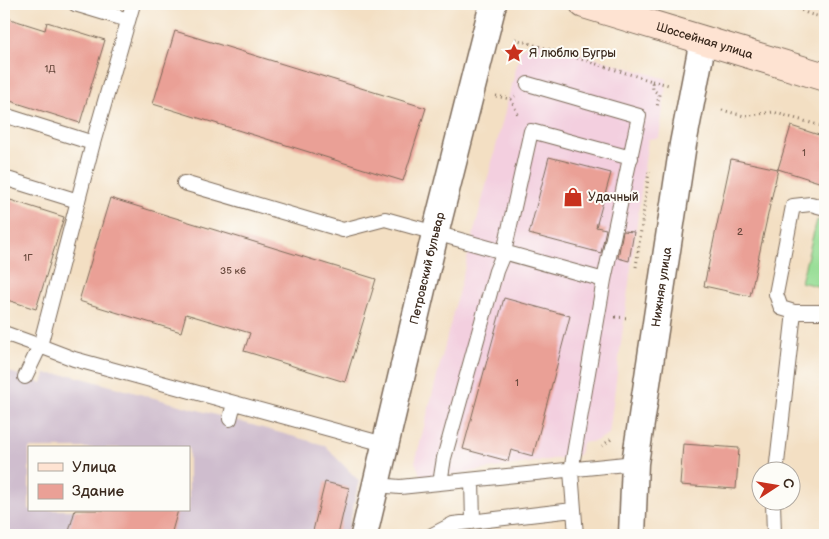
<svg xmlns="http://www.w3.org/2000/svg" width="829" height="539" font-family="'Balsamiq Sans',sans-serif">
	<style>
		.built { fill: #f3cfdf }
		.industrial { fill: #cfbdce; fill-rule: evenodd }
		.green { fill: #99de97; stroke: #6a845a }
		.building { fill: #eaa096 }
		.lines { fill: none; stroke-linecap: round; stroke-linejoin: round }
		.lane-casing { stroke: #7b6958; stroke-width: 16 }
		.street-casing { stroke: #7b6958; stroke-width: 29 }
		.secondary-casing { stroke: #7b6958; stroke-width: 30 }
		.path { stroke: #7b6958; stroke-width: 3; stroke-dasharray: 1 4; stroke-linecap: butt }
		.lane { stroke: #fff; stroke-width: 14 }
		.street { stroke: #fff; stroke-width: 26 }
		.secondary { stroke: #fee3d2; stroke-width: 28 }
		.labels { text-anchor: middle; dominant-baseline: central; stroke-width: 4; stroke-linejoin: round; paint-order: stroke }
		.number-label { font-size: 10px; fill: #67483c }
		.street-label { font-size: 12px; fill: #3b2a1e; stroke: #fdfcf7 }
		.poi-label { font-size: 12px; fill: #3b2a1e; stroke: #fdfcf7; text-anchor: start }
	</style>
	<rect width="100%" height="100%" fill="#fdfcf7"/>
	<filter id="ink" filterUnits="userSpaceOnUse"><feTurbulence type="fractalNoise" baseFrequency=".02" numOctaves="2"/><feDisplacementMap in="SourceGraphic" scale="10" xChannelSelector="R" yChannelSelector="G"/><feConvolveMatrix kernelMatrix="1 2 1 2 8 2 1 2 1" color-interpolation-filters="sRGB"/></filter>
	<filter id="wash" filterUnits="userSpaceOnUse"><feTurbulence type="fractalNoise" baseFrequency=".0096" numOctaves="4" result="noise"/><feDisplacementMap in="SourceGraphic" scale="20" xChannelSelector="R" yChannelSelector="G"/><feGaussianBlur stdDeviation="1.12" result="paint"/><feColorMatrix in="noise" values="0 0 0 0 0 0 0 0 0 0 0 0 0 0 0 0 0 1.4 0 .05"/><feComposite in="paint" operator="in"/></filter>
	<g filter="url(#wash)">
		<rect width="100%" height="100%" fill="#f3dfc3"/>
		<!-- built -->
		<path class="built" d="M535,41L667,79L659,138L648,139L609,434L596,441L582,443L579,455L422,479L415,462L521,49Z"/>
		<!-- industrial -->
		<path class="industrial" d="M4,370L42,383L45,374L71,375L324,445L359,481L347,535H4ZM29,448H189V510H29Z"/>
		<!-- green -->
		<path class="green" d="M817,220L825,222V288L801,282Z"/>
		<g id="blocks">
			<!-- building -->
			<path class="building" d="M4,17L45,30L47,22L105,40L80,123L4,99Z
				M175,31L426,108L403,181L153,104Z
				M791,126L825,137V184L778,169Z
				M549,157L611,173L596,227L606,229L601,253L529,234Z
				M731,159L778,169L750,296L704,286Z
				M4,198L64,217L36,309L4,299Z
				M110,198L376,279L345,382L244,351L250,333L186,314L181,332L79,301Z
				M623,231L634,232L629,261L618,258Z
				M504,298L570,316L533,456L511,450L508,461L463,449Z
				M683,444L739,448L736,489L680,485Z
				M325,482L349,488L338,535H312Z
				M75,510H178L171,535H68Z"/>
		</g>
	</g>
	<g filter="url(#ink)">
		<use href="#blocks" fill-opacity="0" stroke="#7b6958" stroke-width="1"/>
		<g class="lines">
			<defs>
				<path id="lane" d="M75,4L128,20
					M528,84L639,116L604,280L571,471L576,535
					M4,115L93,143
					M4,178L78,201
					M184,183L343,230L385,219L604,280
					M825,208L811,204L793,206L776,294L781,308L794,312H825
					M4,333L40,346L93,143L133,4
					M25,377L40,346L74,359L384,444
					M230,419L234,403
					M776,472L794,312
					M472,480L473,522
					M440,483L444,458L496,271L504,252L531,131L631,158
					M376,485L400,487L635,463
					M773,502L774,535
					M432,535L453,524L573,510"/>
				<g id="street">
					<path id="s1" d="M364,535L435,234L493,4"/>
					<path id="s2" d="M632,535L635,463L683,144L703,40"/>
				</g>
				<g id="secondary">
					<path id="s3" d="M584,4L825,77"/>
				</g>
			</defs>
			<!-- lane casing -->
			<use href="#lane" class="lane-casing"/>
			<!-- street casing -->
			<use href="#street" class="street-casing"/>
			<!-- secondary casing -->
			<use href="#secondary" class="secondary-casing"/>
			<!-- path -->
			<path class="path" d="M788,4L809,14L825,18
				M515,39L652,81L653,90L659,94L657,108
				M652,81L669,85
				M496,96L511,99L515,96
				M511,99L519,117
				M722,110L744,116L773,112L825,127
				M636,267L649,171
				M615,317L630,318
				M602,446L613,438"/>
			<!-- lane -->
			<use href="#lane" class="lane"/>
			<!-- street -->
			<use href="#street" class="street"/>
			<!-- secondary -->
			<use href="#secondary" class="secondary"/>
		</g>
	</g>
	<!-- icons -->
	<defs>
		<symbol id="sight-bare" viewBox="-9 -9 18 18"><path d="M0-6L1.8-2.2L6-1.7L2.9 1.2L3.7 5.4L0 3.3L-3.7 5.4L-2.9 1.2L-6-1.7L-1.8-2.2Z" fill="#c8321e" stroke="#fdfcf7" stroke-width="2.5" paint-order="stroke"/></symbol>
		<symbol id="shop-bare" viewBox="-9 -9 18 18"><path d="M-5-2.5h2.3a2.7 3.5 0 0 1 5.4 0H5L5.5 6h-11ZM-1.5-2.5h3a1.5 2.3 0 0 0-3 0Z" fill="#c8321e" stroke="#fdfcf7" stroke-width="2.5" paint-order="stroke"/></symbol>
	</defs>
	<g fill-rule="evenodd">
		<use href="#sight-bare" x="500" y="39" width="28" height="28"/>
		<use href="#shop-bare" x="559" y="183" width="28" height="28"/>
	</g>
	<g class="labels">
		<!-- number labels -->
		<g class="number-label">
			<text x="50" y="69">1Д</text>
			<text x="804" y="153">1</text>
			<text x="740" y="232">2</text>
			<text x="28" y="258">1Г</text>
			<text x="233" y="271">35 к6</text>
			<text x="517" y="383">1</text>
		</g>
		<!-- street labels -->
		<g class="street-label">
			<text stroke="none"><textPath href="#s3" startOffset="126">Шоссейная улица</textPath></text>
			<text stroke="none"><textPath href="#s1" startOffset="274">Петровский бульвар</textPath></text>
			<text stroke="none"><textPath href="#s2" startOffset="250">Нижняя улица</textPath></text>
		</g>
		<!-- poi labels -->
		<g class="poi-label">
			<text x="529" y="53">Я люблю Бугры</text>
			<text x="588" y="197">Удачный</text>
		</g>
	</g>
	<!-- margin -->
	<rect width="829" height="539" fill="none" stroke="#fdfcf7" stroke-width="20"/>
	<!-- legend -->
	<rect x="28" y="446" width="162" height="65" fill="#fdfcf7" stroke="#afa8a0"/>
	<rect x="38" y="463" width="25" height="8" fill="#fee3d2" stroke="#afa8a0"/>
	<text x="72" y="472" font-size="15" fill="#3b2a1e">Улица</text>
	<rect x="38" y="484" width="25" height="15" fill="#eaa096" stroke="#afa8a0"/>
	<text x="72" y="496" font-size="15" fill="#3b2a1e">Здание</text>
	<!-- north arrow -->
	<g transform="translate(776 486) rotate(78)"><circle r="24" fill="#fdfcf7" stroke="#afa8a0"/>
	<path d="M0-4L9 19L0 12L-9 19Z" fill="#c8321e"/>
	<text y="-8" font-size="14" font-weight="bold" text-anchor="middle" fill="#3b2a1e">С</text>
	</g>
</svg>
